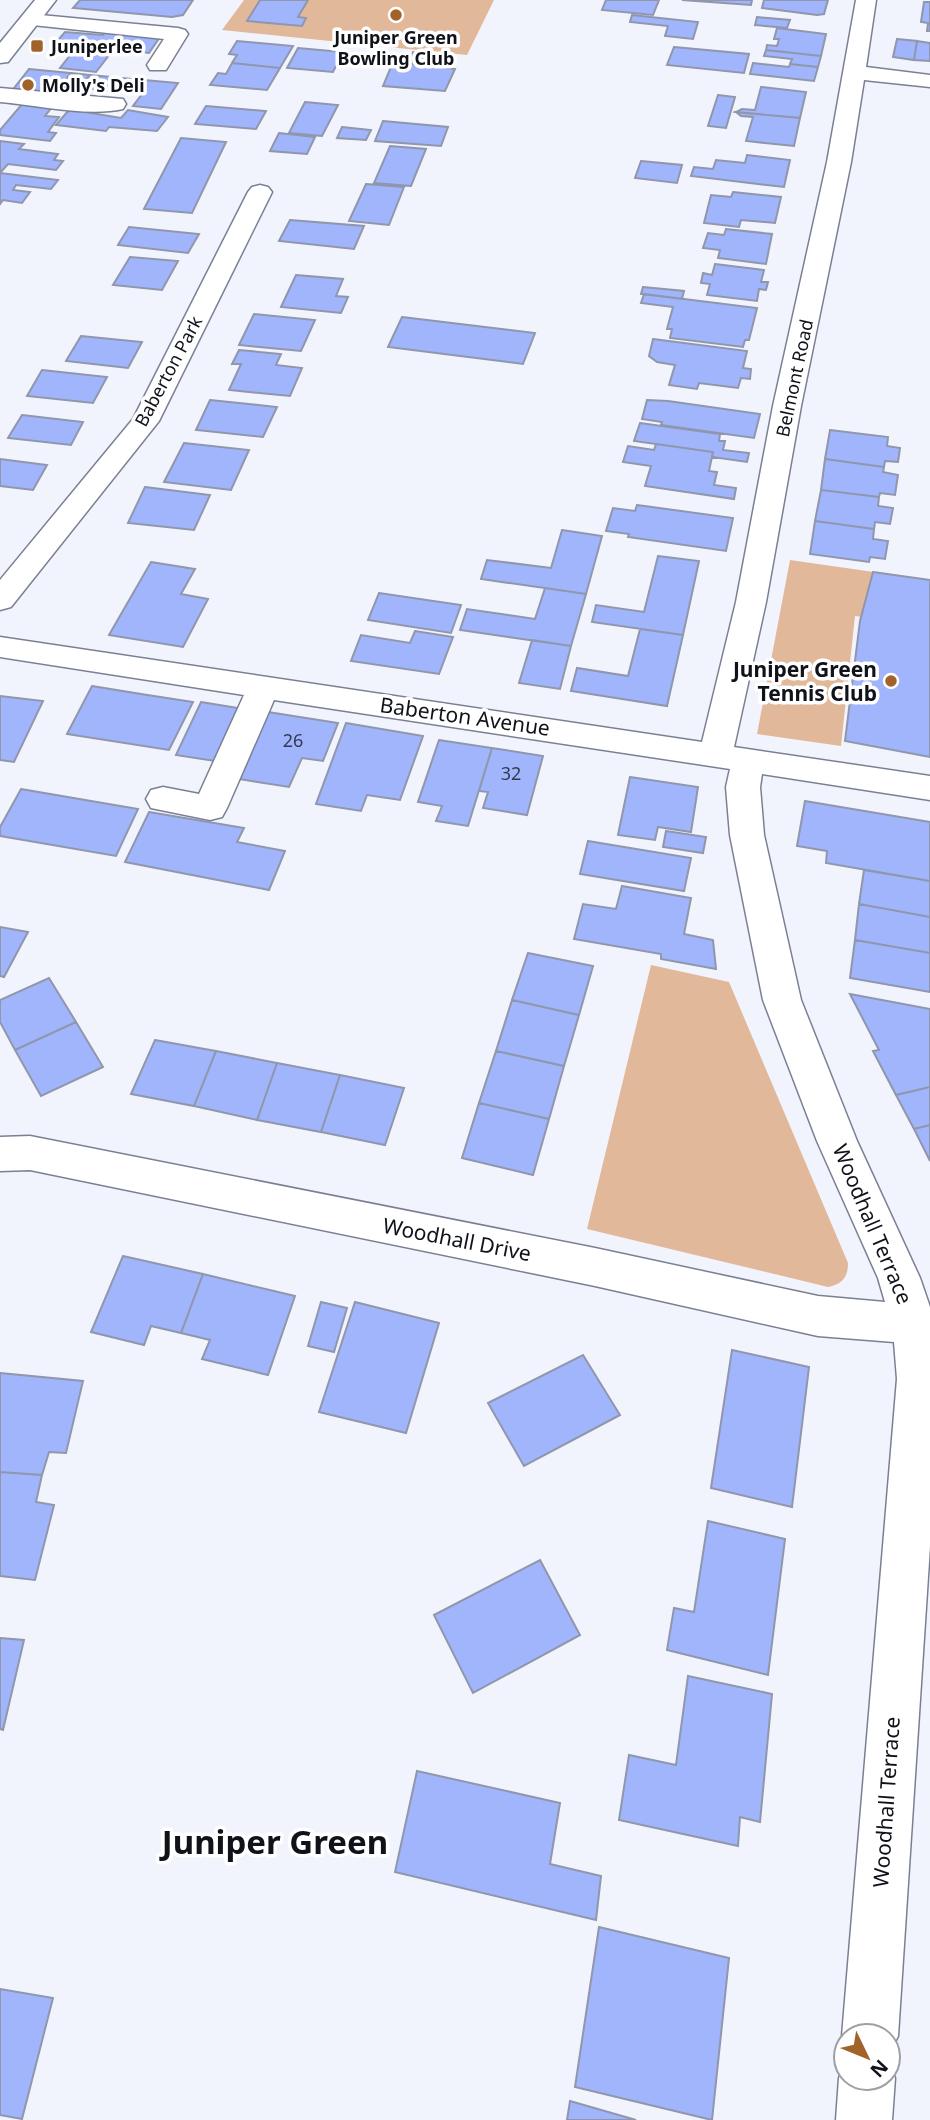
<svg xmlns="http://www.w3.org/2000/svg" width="930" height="2120" font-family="'Noto Sans',sans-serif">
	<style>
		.green { fill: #e2b89a }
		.building { fill: #a0b5fc; stroke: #9096ab; stroke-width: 2 }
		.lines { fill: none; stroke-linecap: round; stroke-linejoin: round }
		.minor-casing { stroke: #7a8094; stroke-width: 3 }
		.major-casing { stroke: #7a8094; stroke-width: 3 }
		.minor { fill: #fff; fill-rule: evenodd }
		.major { fill: #fff; fill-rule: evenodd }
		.poi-dot { fill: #a2622b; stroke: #fff; stroke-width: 2.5 }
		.labels { text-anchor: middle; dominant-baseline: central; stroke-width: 7; stroke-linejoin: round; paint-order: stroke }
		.far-poi-label { font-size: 18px; font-weight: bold; fill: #0f1219; stroke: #fff; text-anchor: start }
		.far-street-label { font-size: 18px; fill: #0f1219; stroke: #fff }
		.number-label { font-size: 18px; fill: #333b52 }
		.poi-label { font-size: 21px; font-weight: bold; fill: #0f1219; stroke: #fff; text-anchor: end }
		.street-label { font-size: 21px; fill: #0f1219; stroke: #fff }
		.near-district-label { font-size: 33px; font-weight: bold; fill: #0f1219; stroke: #fff }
	</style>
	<rect width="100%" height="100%" fill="#f1f4fd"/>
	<!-- green -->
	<path class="green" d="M244,0H494L467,55L222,30Z
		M790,560L930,580V626L855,616L841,746L757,734Z
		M651,965L729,982L848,1263C848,1278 842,1284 828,1287L587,1229Z"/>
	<!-- building -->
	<path class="building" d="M80,0H193L183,15L172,17L73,8Z
		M260,0H308L298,17L306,18L302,26L247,21Z
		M606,0H659L653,15L602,10Z
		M682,0H752L751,5Z
		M764,0H828L824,14L817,15L762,8Z
		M924,2H930V31H927L928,23L921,22Z
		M632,15L698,22L693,39L665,36L668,26L630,22Z
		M757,17L790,20L787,28L755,25Z
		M777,28L826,34L821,56L766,50L767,45L777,46L779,39H774Z
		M106,31L160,37L149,53L114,49L96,72L60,68L75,49L52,47L65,32L103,35Z
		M897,39L917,41L914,60L893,57Z
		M237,41L293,46L280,68L232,63L237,55L229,54Z
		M917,41L930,43V61L914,60Z
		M674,47L749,54L744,73L667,65Z
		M298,48L343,52L333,72L287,68Z
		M766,50L821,56L818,67L790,64L792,59L764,56Z
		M413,52L439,55L434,63L409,61Z
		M393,62L433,66L455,69L445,91L383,86Z
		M232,63L280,68L267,90L210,85L218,73L226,74Z
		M753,63L789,67L790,64L818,67L814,81L750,74Z
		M29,69L71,73L66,79L82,80L74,91L58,90L53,96L11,92Z
		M71,73L90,75L78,87L82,80L66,79Z
		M90,75L144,80L135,93L80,88Z
		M144,80L178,83L161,109L133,106L142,94L135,93Z
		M761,87L806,92L800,118L736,112L742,109L755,110Z
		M718,95L735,97L726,128L708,126Z
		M305,102L338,105L322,136L289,133Z
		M23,103L53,106L45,116L59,117L48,132L56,133L50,141L0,135V130Z
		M206,106L266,111L256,129L195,124Z
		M73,110L121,118L128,110L168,117L157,131L109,127L106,131L56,125L67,112Z
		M736,112L800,118L794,146L746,141L753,117L741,116Z
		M383,121L448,127L441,146L375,141Z
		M342,127L371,130L366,140L337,138Z
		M279,133L315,137L307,154L270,151Z
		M181,138L226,142L192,213L144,209Z
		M0,141L24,144L19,149L58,154L54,160L63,161L56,170L8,164L0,173Z
		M390,146L426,149L411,186L374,183Z
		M747,155L790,160L784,187L691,176L694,167L713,169L716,160L745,163Z
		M641,161L682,165L677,183L635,178Z
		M0,173L58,180L51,189L16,185L13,190L30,192L22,203L3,200L0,204Z
		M366,184L404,187L389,225L349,221Z
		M733,192L781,197L775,223L741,220L739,227L704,223L711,195L731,197Z
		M290,220L364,226L354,249L279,241Z
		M129,227L199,234L188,253L118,245Z
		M726,229L772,234L766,264L718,258L720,250L703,248L708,233L724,235Z
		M130,257L178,261L162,290L113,285Z
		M715,264L764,270L761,282H768L766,290L759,289L757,301L707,295L710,284L701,283L703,273L712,275Z
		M296,275L343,279L336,296L348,297L341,313L281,307Z
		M643,287L684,291L682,299L641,294Z
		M644,294L757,308L749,340H745L743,347L670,338L672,329H667L673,307L641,303Z
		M254,314L315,320L301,351L239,345Z
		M402,317L535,333L523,364L388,347Z
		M81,336L142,342L128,368L66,361Z
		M653,339L747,351L743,368L751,369L750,379L741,378L738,388L699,383L697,389L669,385L675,365L657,362L649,356Z
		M239,350L281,354L276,365L302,368L290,396L229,390L241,364H232Z
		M42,370L107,377L93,403L27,396Z
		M210,400L277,407L263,437L196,430Z
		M647,400L668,401L760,414L754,438L661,425L662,422L642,419Z
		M22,415L83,422L71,445L8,438Z
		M640,423L720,434L719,441H725L723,450L749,453L747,462L712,457L713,452L634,441Z
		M830,430L888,437L887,446L900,448L898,462L885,461L884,467L825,459Z
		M184,443L249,450L231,490L164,482Z
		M656,444L713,452L709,471L717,472L714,485L736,488L734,499L645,486L651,466L623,462L628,446L654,450Z
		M0,459L47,465L33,490L0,486Z
		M825,459L884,467L883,472L898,475L895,495L880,493L879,497L821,490Z
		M145,487L210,495L194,530L128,523Z
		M821,490L879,497L878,506L893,508L890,524L875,522L874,529L815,521Z
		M637,505L733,518L726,551L628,537L629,534L606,531L613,508L635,511Z
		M815,521L874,529L873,539L888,541L885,559L870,557L869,562L810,554Z
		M562,530L602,536L586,594L481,579L487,560L551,568Z
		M658,556L699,561L683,635L592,622L596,605L644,612Z
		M151,562L195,569L181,594L208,599L183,647L109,635Z
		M873,572L930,580V757L845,741L860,621Z
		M545,588L586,594L571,646L460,630L467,609L535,619Z
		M379,593L461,605L451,633L368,620Z
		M640,629L683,635L667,706L571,691L577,668L628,676Z
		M415,631L453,637L439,674L351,661L361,635L410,643Z
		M532,640L571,646L560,689L519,683Z
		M92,686L141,694L193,702L169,750L67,734Z
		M0,696L43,701L14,762L0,760Z
		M201,702L244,709L221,762L176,755Z
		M268,712L338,723L323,761L302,758L289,787L239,779Z
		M346,723L423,736L400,800L367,795L361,811L316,804Z
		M439,740L492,748L468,826L436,821L442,806L418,802Z
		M492,748L543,756L527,815L483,808L488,792L479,791Z
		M630,777L698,787L691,832L658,827L655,840L618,835Z
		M21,789L138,809L116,856L0,836V827Z
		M805,801L930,822V881L826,863L827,851L797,846Z
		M149,812L244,828L237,842L285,851L269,890L125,862Z
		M666,831L706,837L703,853L663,847Z
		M588,841L691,858L684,891L580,874Z
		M864,870L930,881V917L859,904Z
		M622,886L691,898L684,934L713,940L716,969L661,959V954L574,939L583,904L616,909Z
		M859,904L930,917V953L855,940Z
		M0,927L28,932L4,977L0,976Z
		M855,940L930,953V992L850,978Z
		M528,953L593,966L579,1015L512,1000Z
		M49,978L76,1022L15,1050L0,1022V1000Z
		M850,994L930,1009V1087L896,1095L873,1051L879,1050Z
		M512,1000L579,1015L564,1066L496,1051Z
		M76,1022L103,1067L41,1096L15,1050Z
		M155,1040L216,1051L194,1106L131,1094Z
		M216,1051L277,1063L257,1120L194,1106Z
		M496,1051L564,1066L549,1119L479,1103Z
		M277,1063L340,1075L321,1132L257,1120Z
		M340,1075L404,1088L385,1145L321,1132Z
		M930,1087V1125L914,1129L896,1095Z
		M479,1103L549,1119L533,1175L462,1158Z
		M930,1125V1161L914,1129Z
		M123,1256L203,1274L181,1333L151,1326L144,1345L91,1332Z
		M203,1274L295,1296L268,1375L202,1359L210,1340L181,1333Z
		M321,1302L347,1308L334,1352L308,1346Z
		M355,1302L439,1323L406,1433L319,1412Z
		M732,1350L809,1367L792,1507L711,1488Z
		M583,1355L620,1415L524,1466L488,1403Z
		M0,1373L83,1381L66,1453L49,1452L42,1475L0,1472Z
		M0,1472L42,1475L36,1502L54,1505L35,1580L0,1576Z
		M708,1521L785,1539L768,1675L667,1650L674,1608L694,1612Z
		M540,1560L580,1635L473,1693L434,1615Z
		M0,1638L24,1640L3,1730L0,1729Z
		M688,1676L772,1694L760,1822L740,1817L738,1846L619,1820L629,1755L676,1765Z
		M417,1771L560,1803L550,1864L601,1876L596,1920L395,1872Z
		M599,1927L729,1958L712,2120L575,2087Z
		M0,1989L53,1998L22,2119L0,2115Z
		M570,2101L636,2120H567Z"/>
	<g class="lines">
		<defs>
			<path id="minor" d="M856,0H876L866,67L930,75V87L864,80L851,162L801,406L766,602L734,747L930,776V800L762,774L760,787L764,835L801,1000L857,1141L920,1278L930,1307V1546L898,2036L888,2056V2036H846V2045L842,2036L897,1379L894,1342L818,1336L595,1286L30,1170L0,1171V1137L30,1136L595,1248L818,1296L885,1302L878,1278L817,1141L763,1000L730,835L726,787L730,769L274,700L227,808L222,817L210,820L151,808L146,799L151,790L163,787L199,794L244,695L0,657V637L702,742L736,602L773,406L827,162Z
				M30,14L178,28L185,30L188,34L166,70H150L147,65L164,39L23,24L20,20L23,16Z
				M0,88L123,99L126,104L123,109C88,117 36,105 0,102Z
				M260,185L268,187L272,192L159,421L11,607L0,610V580L133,419L248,192L252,187Z
				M846,2061V2078H888V2061L895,2078L892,2120H836L839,2078Z"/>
			<path id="major" d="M35,0H56L8,62L0,63V43Z"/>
		</defs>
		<!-- minor casing -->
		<use href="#minor" class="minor-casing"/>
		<!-- major casing -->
		<use href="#major" class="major-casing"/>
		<!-- minor -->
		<use href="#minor" class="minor"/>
		<!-- major -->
		<use href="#major" class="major"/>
	</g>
	<!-- markers -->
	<g class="poi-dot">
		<circle cx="396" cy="15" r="7"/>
		<rect x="30" y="39" width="14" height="14" rx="3.5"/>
		<circle cx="28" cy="85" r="7"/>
		<circle cx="891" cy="681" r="7"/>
	</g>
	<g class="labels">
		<!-- far-poi labels -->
		<g class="far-poi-label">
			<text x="396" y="37" text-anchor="middle">Juniper Green<tspan x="396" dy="21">Bowling Club</tspan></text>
			<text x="51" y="46">Juniperlee</text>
			<text x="42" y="85">Molly's Deli</text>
		</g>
		<!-- far-street labels -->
		<g class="far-street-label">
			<text transform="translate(168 371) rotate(-62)">Baberton Park</text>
			<text transform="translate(794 378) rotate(-78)">Belmont Road</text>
		</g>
		<!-- number labels -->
		<g class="number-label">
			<text x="293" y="740">26</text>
			<text x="511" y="773">32</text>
		</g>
		<!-- poi labels -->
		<g class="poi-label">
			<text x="877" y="669">Juniper Green<tspan x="877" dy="24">Tennis Club</tspan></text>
		</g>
		<!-- street labels -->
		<g class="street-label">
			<text transform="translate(465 716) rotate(8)">Baberton Avenue</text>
			<text transform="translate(873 1224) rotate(67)">Woodhall Terrace</text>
			<text transform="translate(457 1239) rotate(11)">Woodhall Drive</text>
			<text transform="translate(886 1802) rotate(-86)">Woodhall Terrace</text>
		</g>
		<!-- near-district labels -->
		<g class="near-district-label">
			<text x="275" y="1841">Juniper Green</text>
		</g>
	</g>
	<!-- north arrow -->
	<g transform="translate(867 2057) rotate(133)"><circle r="33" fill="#ffffff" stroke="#9fa0a3" stroke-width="2"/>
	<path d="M0-5L12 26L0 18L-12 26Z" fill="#a2622b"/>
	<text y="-10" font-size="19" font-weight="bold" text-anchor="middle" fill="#0f1219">N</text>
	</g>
</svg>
